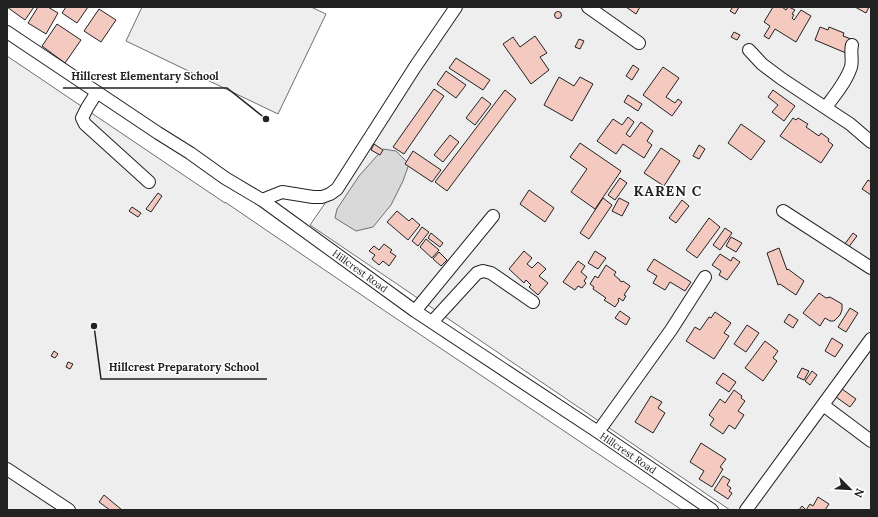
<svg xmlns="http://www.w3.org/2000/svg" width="878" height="517" font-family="Lora,serif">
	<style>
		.green { fill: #eee; stroke: #6f6f6f }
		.water { fill: #d9d9d9; stroke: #6f6f6f }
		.building { fill: #f3c9c0; stroke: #222 }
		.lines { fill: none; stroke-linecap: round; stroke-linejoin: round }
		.minor-casing { stroke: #222; stroke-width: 14 }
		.minor { stroke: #fff; stroke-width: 12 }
		.labels { text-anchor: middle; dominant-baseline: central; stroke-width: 3; stroke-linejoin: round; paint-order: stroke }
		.street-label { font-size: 10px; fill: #222; stroke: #fff }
		.district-label { font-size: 14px; font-weight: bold; letter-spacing: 1px; fill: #222; stroke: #fff }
		.leader { fill: none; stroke: #222; stroke-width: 1.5 }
		.callout-dot { fill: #222; stroke: #fff; stroke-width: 1.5 }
		.callout-label { font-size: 11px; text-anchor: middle; font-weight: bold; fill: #222; stroke: #fff; stroke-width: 3; stroke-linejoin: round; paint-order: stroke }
	</style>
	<rect width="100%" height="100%" fill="#fff"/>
	<!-- green -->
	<path class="green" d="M142,7H311L326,14L278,114L126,41Z
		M461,7H871V510H730L310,225Z
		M7,56L225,203V202L385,311L682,510H7Z"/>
	<!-- water -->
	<path class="water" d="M383,149L396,151L409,164L403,181L391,205L373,227L356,231L335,218L337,209L359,176Z"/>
	<!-- building -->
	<path class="building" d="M7,7H34L25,20Z
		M38,7H48L58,13L46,34L28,23Z
		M66,7H88L77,23L62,13Z
		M626,7H640L636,14Z
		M733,7H739L735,14L730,11Z
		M773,7H782L786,10L788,7H789L795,10L792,14L794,15L792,18L794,20L801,10L811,16L796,42L775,29L769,39L764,36L770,26L764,22Z
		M855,7H869L866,13Z
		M99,9L116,20L101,42L84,31Z
		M554.5 15a3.5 3.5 0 1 1 7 0a3.5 3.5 0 1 1-7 0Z
		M57,24L81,40L65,63L42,46Z
		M820,27L828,30L829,27L844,33L843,36L851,39L846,53L815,40Z
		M734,32L740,35L737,40L731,37Z
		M535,36L547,53L540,57L549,70L531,84L503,44L513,37L520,47Z
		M579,39L584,41L580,49L575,47Z
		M456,58L490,80L483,90L449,68Z
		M633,65L639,69L632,80L626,76Z
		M663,67L679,78L666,97L675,103L678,99L682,102L672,116L643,95Z
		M446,71L466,85L456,98L437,84Z
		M559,77L574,86L580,77L593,84L572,121L544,105Z
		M434,89L444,96L404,154L393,147Z
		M505,90L516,99L447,191L435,182Z
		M773,90L795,106L784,121L772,112L778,105L768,97Z
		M628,95L642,104L638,111L624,102Z
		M482,97L491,104L475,125L466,118Z
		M628,117L634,122L626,134L630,137L641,122L653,131L647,141L652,145L644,158L623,144L616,154L597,141L613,119L622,125Z
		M793,118L796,120L798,118L808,124L806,127L819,136L821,133L829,139L828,141L833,145L821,163L780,136Z
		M741,124L765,141L751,160L728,143Z
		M450,135L459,142L443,162L434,155Z
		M580,143L621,171L595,209L571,192L587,169L570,157Z
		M374,144L383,150L380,155L371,150Z
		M699,145L705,149L699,159L693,156Z
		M661,148L680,161L664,186L644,173Z
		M413,151L441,170L432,182L405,164Z
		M620,178L627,183L615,200L608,195Z
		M868,180L871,182V195L862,189Z
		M529,190L554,208L545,222L520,204Z
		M158,193L162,196L151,212L146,209Z
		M603,198L612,205L589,239L580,233Z
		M619,198L629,203L622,216L612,211Z
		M682,200L689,206L676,223L669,218Z
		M132,207L141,213L138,217L129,211Z
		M397,211L409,221L412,218L420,225L408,240L387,222Z
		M709,218L720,227L697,258L686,250Z
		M422,227L429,232L418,246L412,241Z
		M725,228L732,233L720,250L713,245Z
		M431,233L443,243L440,247L428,238Z
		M853,233L857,236L848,248L844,245Z
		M731,237L742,243L736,252L726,246Z
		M426,239L439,250L432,258L420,247Z
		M384,244L392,250L390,252L396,256L389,266L383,261L379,265L372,259L375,255L369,251L374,246L379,250Z
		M779,248L787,270L788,269L804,281L796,295L780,284L778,285L767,253Z
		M524,251L532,258L527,264L532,268L538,262L546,269L539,276L548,283L538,295L529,287L531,285L526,280L524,283L509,269Z
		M595,251L606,258L598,269L588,263Z
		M439,252L447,260L441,266L433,259Z
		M720,254L731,261L733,257L740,262L727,280L719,275L721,271L712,265Z
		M654,259L691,282L685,291L670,282L665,290L653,283L657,276L647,270Z
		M578,261L585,266L581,272L587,277L584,281L586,283L582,288L578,286L575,290L563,282Z
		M606,265L616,272L614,275L620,280V281L622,282L623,281L630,286L624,295L626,296L623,301L619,298L618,300L619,301L615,307L604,300L606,298L593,289L594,287L590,284L595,276L598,278Z
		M819,293L826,298L830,297L842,304V310L840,315L834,321H830L825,318L820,326L803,313Z
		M850,308L858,313L846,332L838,327Z
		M620,311L630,318L626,325L615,318Z
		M715,312L731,323L724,333L729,336L714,359L686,341L695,327L700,330L709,317L711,318Z
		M789,314L798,320L793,328L784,322Z
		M747,325L759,333L746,352L734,344Z
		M832,338L843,345L835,357L825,351Z
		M765,341L778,351L773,358L777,361L763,381L745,368Z
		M54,351L58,354L55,358L51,356Z
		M68,362L73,364L70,369L66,367Z
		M802,368L809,371L804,380L797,377Z
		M812,371L817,375L810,385L805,381Z
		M723,373L736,382L729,392L716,383Z
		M842,389L856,399L850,407L836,397Z
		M734,390L742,396L741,398L745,401L738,411L744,415L735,429L729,425L723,434L710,425L714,419L709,415L720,399L725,403Z
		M651,396L662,402L658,408L665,413L653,433L635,422Z
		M701,443L726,459L720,467L723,469L712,487L699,479L704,471L690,462Z
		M723,476L730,480L727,485L731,488L729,491L732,493L728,499L714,490Z
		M104,495L122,510H110L99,502Z
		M818,497L829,504L825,510H799L802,506L806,510L810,504L813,506Z"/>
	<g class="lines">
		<defs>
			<path id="minor" d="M588,7L639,43
				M7,32L158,133L190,153L225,178L262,200L415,311L598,432L712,510
				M749,50L762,64L782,79L850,124L871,142
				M97,92L87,108L82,118L85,124L149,182
				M826,107C835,95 846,82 851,67C853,59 850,52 852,45
				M262,200L282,192L313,197H322L330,194L337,189L415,67L456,7
				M783,211L871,268
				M415,311L493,216
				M432,322L477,273L483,271L491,273L533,302
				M823,405L871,441
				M598,432L671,330L705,277
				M7,469L69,510
				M746,510L871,339"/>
		</defs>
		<!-- minor casing -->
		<use href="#minor" class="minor-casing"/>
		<!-- minor -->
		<use href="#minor" class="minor"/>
	</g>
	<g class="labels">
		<!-- street labels -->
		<g class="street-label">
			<text transform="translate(360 271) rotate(36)">Hillcrest Road</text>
			<text transform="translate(628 453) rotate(34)">Hillcrest Road</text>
		</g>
		<!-- district labels -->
		<g class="district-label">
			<text x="668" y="191">KAREN C</text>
		</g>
	</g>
	<!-- callouts -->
	<path class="leader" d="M266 119L227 88H63M94 326L101 379H267"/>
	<g class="callout-dot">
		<circle cx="266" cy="119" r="4"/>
		<circle cx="94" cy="326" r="4"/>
	</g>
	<g class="callout-label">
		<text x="145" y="80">Hillcrest Elementary School</text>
		<text x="184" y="371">Hillcrest Preparatory School</text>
	</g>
	<!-- border -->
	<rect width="878" height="517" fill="none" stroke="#222222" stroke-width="16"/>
	<!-- north arrow -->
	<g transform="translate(850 489) rotate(114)" stroke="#ffffff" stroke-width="3" paint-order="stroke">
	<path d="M0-3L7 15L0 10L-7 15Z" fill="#222222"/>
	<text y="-6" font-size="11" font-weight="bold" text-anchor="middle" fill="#222222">N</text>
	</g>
</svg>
